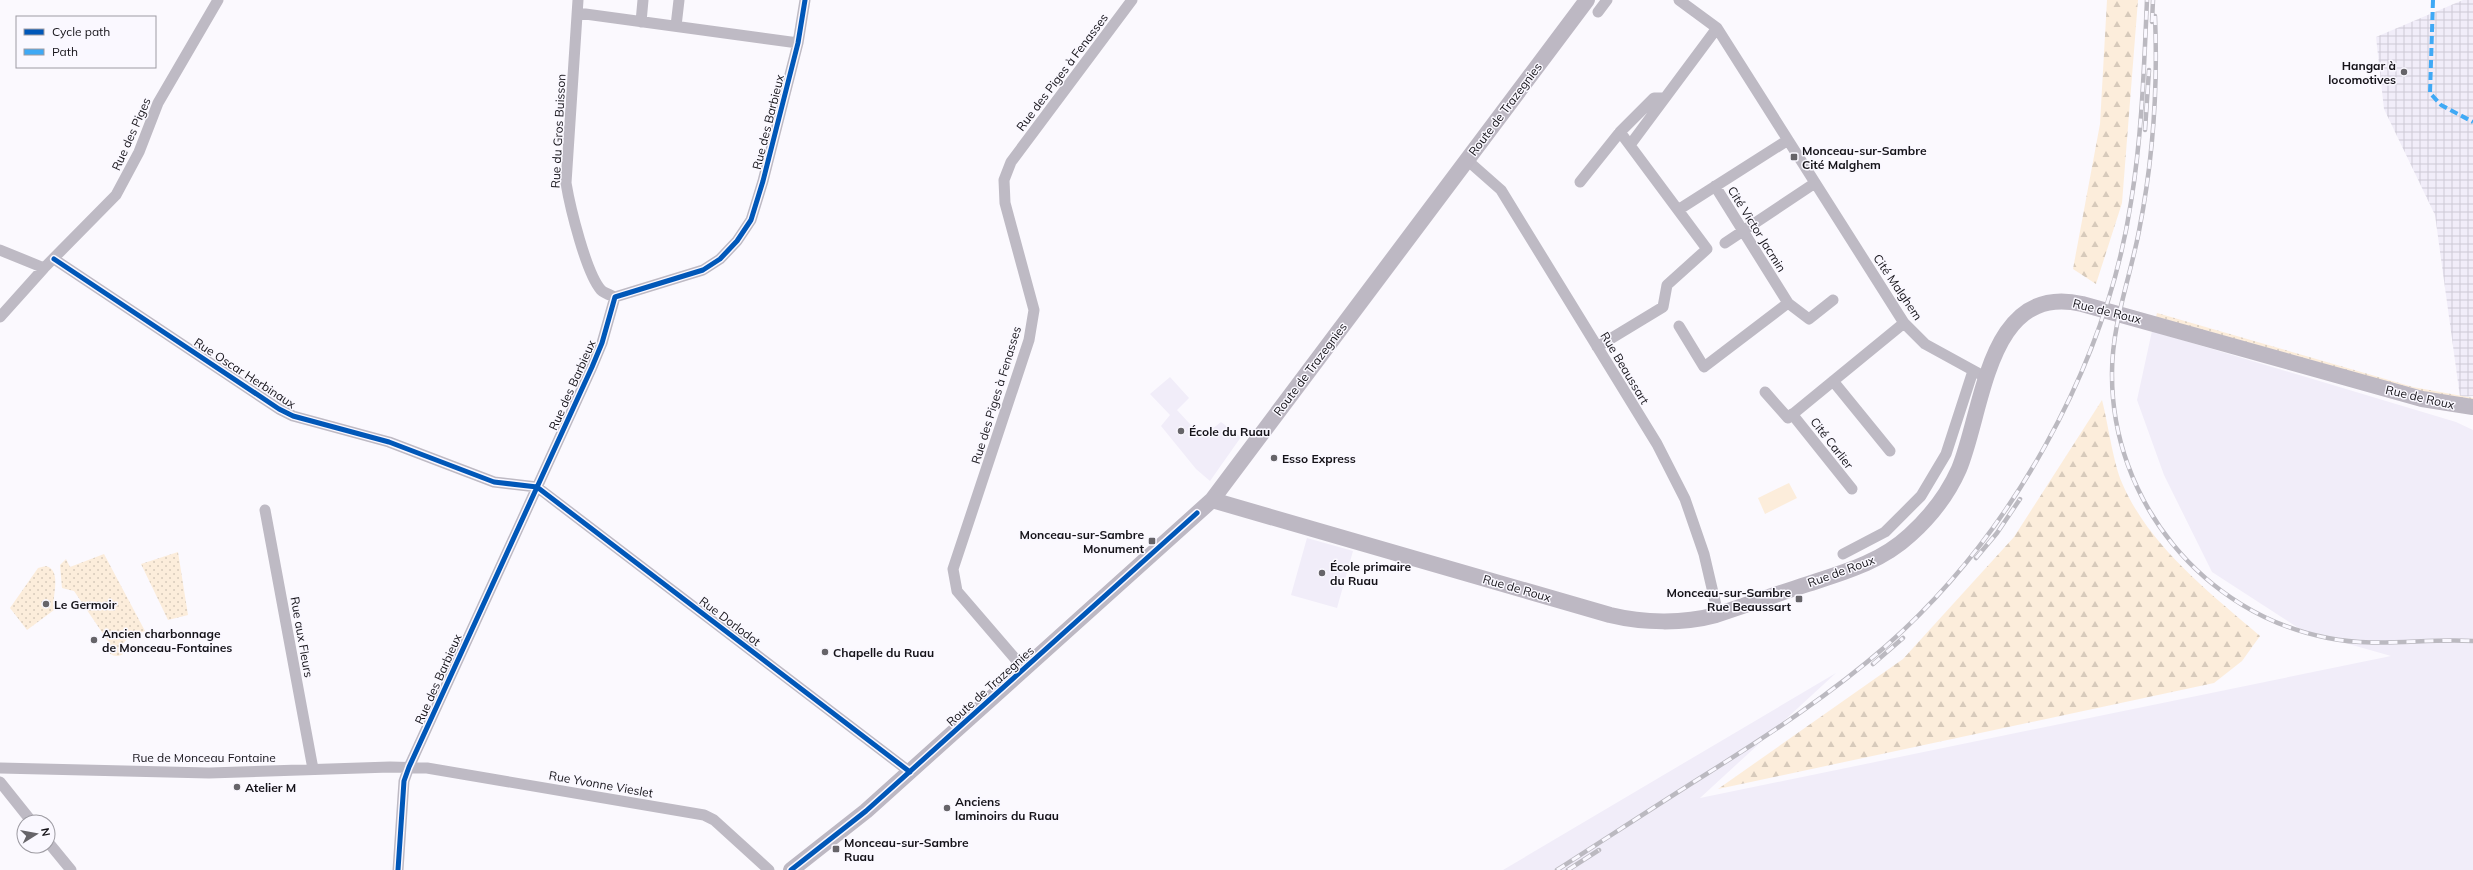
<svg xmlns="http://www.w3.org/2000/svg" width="2473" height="870" font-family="Mulish,sans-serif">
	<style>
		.built { fill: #f1edf9 }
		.industrial { fill: url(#industrial-grid) }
		.grass { fill: url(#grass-dots) }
		.forest { fill: url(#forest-firs) }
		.garden { fill: #fceddb }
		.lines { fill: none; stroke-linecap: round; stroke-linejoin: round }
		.minor { stroke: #bebac4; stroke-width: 11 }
		.secondary { stroke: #bdb8c3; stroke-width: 16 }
		.rail-casing { stroke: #bbb9c0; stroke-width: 4.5 }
		.rail { stroke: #faf8ff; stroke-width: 3; stroke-dasharray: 9; stroke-linecap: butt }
		.quiet { stroke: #3fa9f5; stroke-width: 4; stroke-dasharray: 8 4; stroke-linecap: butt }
		.cycleway-casing { stroke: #faf8ff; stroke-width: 8 }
		.cycleway { stroke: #0057b8; stroke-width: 5 }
		.poi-dot { fill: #666469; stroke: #faf8ff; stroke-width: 1.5 }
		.labels { text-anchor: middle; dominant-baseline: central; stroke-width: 3; stroke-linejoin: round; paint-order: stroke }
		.poi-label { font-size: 12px; font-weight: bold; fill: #151319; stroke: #faf8ff; text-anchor: start }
		.street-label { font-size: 12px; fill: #151319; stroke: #faf8ff }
	</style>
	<defs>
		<pattern id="industrial-grid" width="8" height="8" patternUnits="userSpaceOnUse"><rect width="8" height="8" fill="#f1edf9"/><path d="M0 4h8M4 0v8" fill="none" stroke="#cecad5"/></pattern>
		<pattern id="grass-dots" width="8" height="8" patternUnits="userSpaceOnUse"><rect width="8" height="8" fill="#fceddb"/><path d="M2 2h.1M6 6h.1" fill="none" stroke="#d7cabb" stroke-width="1.8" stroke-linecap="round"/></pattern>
		<pattern id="forest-firs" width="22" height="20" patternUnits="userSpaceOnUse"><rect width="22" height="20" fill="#fceddb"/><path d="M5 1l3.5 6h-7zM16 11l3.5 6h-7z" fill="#d7cabb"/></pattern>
	</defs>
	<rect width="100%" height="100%" fill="#fbf9fe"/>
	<!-- built -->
	<path class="built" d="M2152,331L2456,422L2473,430V870H1503L1836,673L1700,798L2391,656L2303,631L2212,572L2164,475L2137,400Z
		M1170,377L1189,398L1177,410L1202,437L1221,422L1241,437L1210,481L1196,469L1161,426L1170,415L1150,394Z
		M1307,538L1353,551L1337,608L1291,595Z"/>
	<!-- industrial -->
	<path class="industrial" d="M2463,0H2473V396L2460,397L2435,215L2384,109L2376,37Z"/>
	<!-- grass -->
	<path class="grass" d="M2157,313L2413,387L2473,398V401L2448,399L2156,317Z
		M178,552L188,615L168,620L141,564Z
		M104,554L145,631L127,639L118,649L123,654C115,659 110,654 104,648L110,644L74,591L62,588L60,565L66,559L70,567Z
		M46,566C63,571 51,597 54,610L27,630L10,608L38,568Z"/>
	<!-- forest -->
	<path class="forest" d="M2107,0H2138L2122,203L2096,284L2073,269L2100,124Z
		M2102,400C2108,423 2113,462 2122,483C2149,546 2209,592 2260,636L2242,661L2214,683L1718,789L1903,659L2014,537Z"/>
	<!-- garden -->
	<path class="garden" d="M1789,483L1797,498L1765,514L1758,498Z"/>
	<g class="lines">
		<!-- minor -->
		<path class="minor" d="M578,0L566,183C570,207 586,273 601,290C604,293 610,295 615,297
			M1679,0L1717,28L1904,323L1925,344L1987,378
			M1598,12L1607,0
			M578,13L798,43
			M641,22L643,0
			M676,26L679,0
			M1630,145L1717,28
			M1467,160L1501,190L1657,444L1685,499L1704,554L1718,614
			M1580,182L1620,132L1654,98H1665
			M1678,210L1788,140
			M1725,243L1815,183
			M0,250L44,268
			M54,259L279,409L293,416L389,442L494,482L537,487L910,772
			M1788,303L1809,319L1833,300
			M0,317L44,268L116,195L139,152L158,103L218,0
			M1679,326L1704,367L1788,303L1715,186
			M1597,347L1663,307L1667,285L1707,249L1620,132
			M1833,381L1890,451
			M1765,392L1788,418L1904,323
			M1792,414L1852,489
			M265,510L313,769
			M1843,554L1885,532L1921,496L1946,454L1973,371
			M1024,669L957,591L953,569L1029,340L1034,310L1005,203L1004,180L1011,162L1132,0
			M0,768L209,773L390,767L427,768L704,815L714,820L769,870
			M0,782L32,822
			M48,842L71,870
			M398,870L404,781L409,767L592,367L602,343L615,297L703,270L720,259L737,241L751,220L763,181L798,43L805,0"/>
		<!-- secondary -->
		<path class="secondary" d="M1212,500L1610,615C1643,623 1683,624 1716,615C1746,605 1777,594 1808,584C1845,572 1881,562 1910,535C1930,517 1948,494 1959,469C1984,409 1987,282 2082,304L2422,399L2473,407
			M791,870L866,811L1212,500L1587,0"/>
		<defs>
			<path id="rail" d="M2155,16C2158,88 2153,160 2139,231C2130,278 2112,324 2112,373C2111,500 2203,614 2328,638C2376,648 2425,638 2473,641
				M2152,22L2153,0
				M2145,130L2149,70
				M1976,558L1997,533L2020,499
				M1873,664L1903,638
				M1557,870C1607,838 1657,805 1708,773C1770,734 1831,694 1886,646C2011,536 2106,366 2131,202C2142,135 2144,67 2147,0
				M1568,870L1599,850"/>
		</defs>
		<!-- rail casing -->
		<use href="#rail" class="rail-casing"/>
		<!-- rail -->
		<use href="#rail" class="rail"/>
		<!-- quiet -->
		<path class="quiet" d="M2433,0L2430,93L2441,105L2473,122"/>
		<defs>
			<path id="cycleway" d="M54,259L279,409L293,416L389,442L494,482L537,487L910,772
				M398,870L404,781L409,767L592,367L602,343L615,297L703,270L720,259L737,241L751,220L763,181L798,43L805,0
				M791,870L866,811L1197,513"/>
		</defs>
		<!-- cycleway casing -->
		<use href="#cycleway" class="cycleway-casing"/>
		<!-- cycleway -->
		<use href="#cycleway" class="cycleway"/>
	</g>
	<!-- markers -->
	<g class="poi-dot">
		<circle cx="2404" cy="72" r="4"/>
		<rect x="1790" y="153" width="8" height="8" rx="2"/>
		<circle cx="1181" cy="431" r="4"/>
		<circle cx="1274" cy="458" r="4"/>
		<rect x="1148" y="537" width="8" height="8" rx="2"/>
		<circle cx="1322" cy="573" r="4"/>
		<rect x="1795" y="595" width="8" height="8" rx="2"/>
		<circle cx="46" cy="604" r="4"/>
		<circle cx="94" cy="640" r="4"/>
		<circle cx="825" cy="652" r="4"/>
		<circle cx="237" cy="787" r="4"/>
		<circle cx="947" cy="808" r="4"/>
		<rect x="832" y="845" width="8" height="8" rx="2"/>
	</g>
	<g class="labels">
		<!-- poi labels -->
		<g class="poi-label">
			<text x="2396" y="65" text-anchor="end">Hangar à<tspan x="2396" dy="14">locomotives</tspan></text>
			<text x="1802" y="150">Monceau-sur-Sambre<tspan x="1802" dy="14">Cité Malghem</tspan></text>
			<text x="1189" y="431">École du Ruau</text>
			<text x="1282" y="458">Esso Express</text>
			<text x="1144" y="534" text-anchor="end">Monceau-sur-Sambre<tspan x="1144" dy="14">Monument</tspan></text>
			<text x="1330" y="566">École primaire<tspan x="1330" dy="14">du Ruau</tspan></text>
			<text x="1791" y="592" text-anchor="end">Monceau-sur-Sambre<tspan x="1791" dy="14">Rue Beaussart</tspan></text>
			<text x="54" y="604">Le Germoir</text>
			<text x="102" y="633">Ancien charbonnage<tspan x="102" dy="14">de Monceau-Fontaines</tspan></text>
			<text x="833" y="652">Chapelle du Ruau</text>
			<text x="245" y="787">Atelier M</text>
			<text x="955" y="801">Anciens<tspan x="955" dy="14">laminoirs du Ruau</tspan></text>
			<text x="844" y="842">Monceau-sur-Sambre<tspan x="844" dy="14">Ruau</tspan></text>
		</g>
		<!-- street labels -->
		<g class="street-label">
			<text transform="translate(1062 72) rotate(-53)">Rue des Piges à Fenasses</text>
			<text transform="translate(1505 109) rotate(-53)">Route de Trazegnies</text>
			<text transform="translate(768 122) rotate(-76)">Rue des Barbieux</text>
			<text transform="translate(558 131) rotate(-87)">Rue du Gros Buisson</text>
			<text transform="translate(131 134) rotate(-66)">Rue des Piges</text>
			<text transform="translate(1757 229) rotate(58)">Cité Victor Jacmin</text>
			<text transform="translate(1898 287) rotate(56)">Cité Malghem</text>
			<text transform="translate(2107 311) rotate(14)">Rue de Roux</text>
			<text transform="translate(1625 368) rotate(59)">Rue Beaussart</text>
			<text transform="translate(1310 369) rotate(-53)">Route de Trazegnies</text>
			<text transform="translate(245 373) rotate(33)">Rue Oscar Herbinaux</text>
			<text transform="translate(572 385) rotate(-66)">Rue des Barbieux</text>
			<text transform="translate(996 395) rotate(-73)">Rue des Piges à Fenasses</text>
			<text transform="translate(2420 397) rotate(13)">Rue de Roux</text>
			<text transform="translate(1832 443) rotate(52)">Cité Carlier</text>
			<text transform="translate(1841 571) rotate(-20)">Rue de Roux</text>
			<text transform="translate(1517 588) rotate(16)">Rue de Roux</text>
			<text transform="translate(730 621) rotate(37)">Rue Dorlodot</text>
			<text transform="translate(302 637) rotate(80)">Rue aux Fleurs</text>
			<text transform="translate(438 679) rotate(-66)">Rue des Barbieux</text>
			<text transform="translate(990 686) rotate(-42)">Route de Trazegnies</text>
			<text x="204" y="757">Rue de Monceau Fontaine</text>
			<text transform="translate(601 784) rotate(10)">Rue Yvonne Vieslet</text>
		</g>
	</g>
	<!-- legend -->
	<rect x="16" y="16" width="140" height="52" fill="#faf8ff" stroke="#9e9ca3"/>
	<rect x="24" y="29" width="20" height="6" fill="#0057b8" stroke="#9e9ca3"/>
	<text x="52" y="36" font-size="12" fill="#151319">Cycle path</text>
	<rect x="24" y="49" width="20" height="6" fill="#3fa9f5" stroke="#9e9ca3"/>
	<text x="52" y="56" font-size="12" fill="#151319">Path</text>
	<!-- north arrow -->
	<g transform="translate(36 834) rotate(79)"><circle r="19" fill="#faf8ff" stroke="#9e9ca3"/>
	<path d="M0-3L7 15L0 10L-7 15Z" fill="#666469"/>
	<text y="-6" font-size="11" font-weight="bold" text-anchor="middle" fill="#151319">N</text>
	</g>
</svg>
